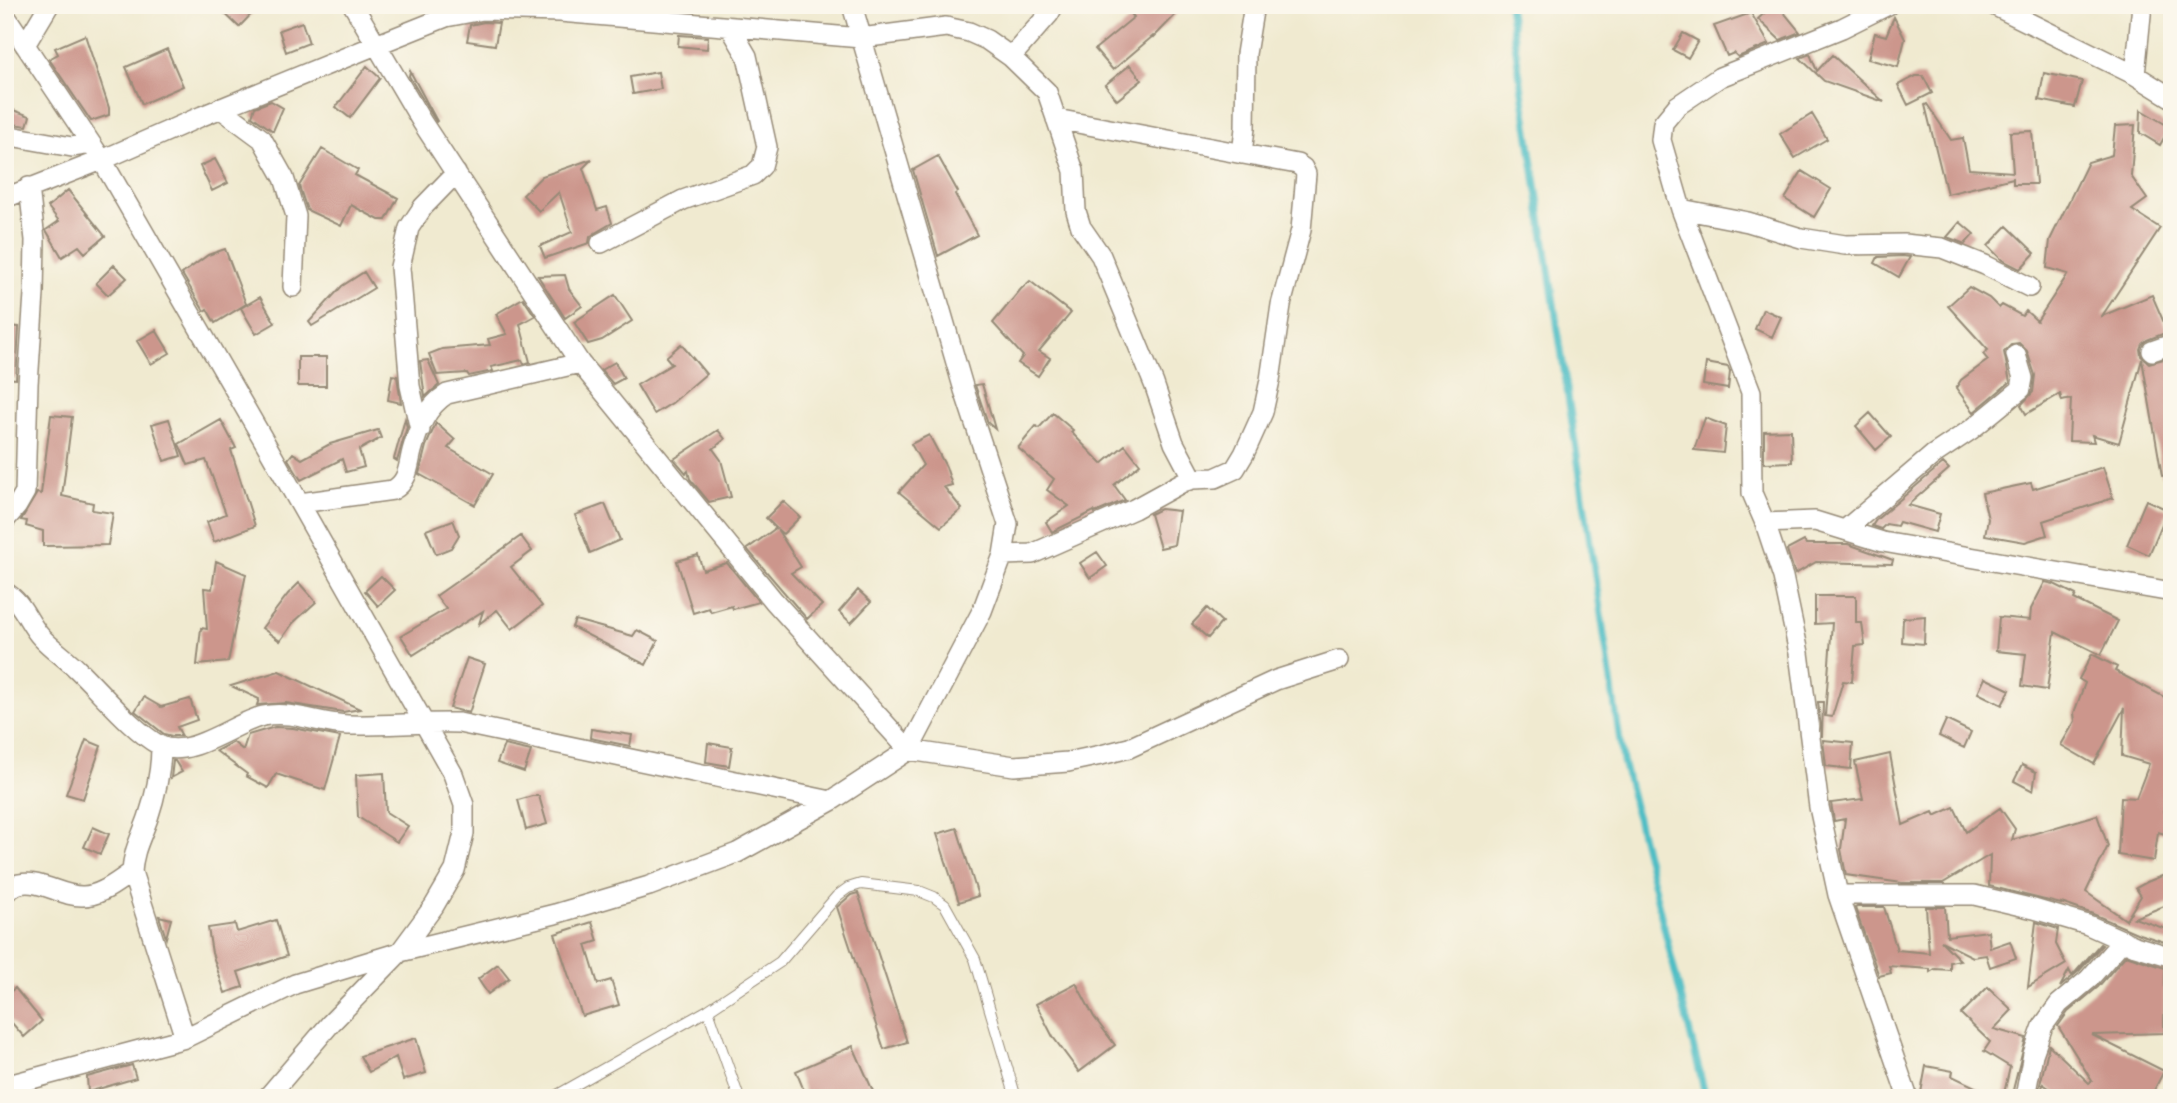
<svg xmlns="http://www.w3.org/2000/svg" width="2177" height="1103" font-family="'Gochi Hand',sans-serif">
	<style>
		.lines { fill: none; stroke-linecap: round; stroke-linejoin: round }
		.stream { stroke: #4fbec5; stroke-width: 7 }
		.building { fill: #cc968c }
		.service-casing { stroke: #968a77; stroke-width: 12 }
		.minor-casing { stroke: #968a77; stroke-width: 22 }
		.service { stroke: #fff; stroke-width: 10 }
		.minor { stroke: #fff; stroke-width: 19 }
	</style>
	<rect width="100%" height="100%" fill="#fbf7ec"/>
	<filter id="ink" filterUnits="userSpaceOnUse"><feTurbulence type="fractalNoise" baseFrequency=".0143" numOctaves="2"/><feDisplacementMap in="SourceGraphic" scale="14" xChannelSelector="R" yChannelSelector="G"/><feConvolveMatrix kernelMatrix="1 2 1 2 8 2 1 2 1" color-interpolation-filters="sRGB"/></filter>
	<filter id="wash" filterUnits="userSpaceOnUse"><feTurbulence type="fractalNoise" baseFrequency=".00686" numOctaves="4" result="noise"/><feDisplacementMap in="SourceGraphic" scale="28" xChannelSelector="R" yChannelSelector="G"/><feGaussianBlur stdDeviation="1.57" result="paint"/><feColorMatrix in="noise" values="0 0 0 0 0 0 0 0 0 0 0 0 0 0 0 0 0 1.4 0 .05"/><feComposite in="paint" operator="in"/></filter>
	<g filter="url(#wash)">
		<rect width="100%" height="100%" fill="#f0ead0"/>
		<g class="lines">
			<!-- stream -->
			<path class="stream" d="M1509,5L1623,761L1706,1098"/>
		</g>
		<g id="blocks">
			<!-- building -->
			<path class="building" d="M216,5H260L239,27Z
				M1142,5H1185L1154,37L1153,36L1113,70L1095,49L1134,17L1132,15Z
				M1773,5H1778L1800,32L1780,40L1758,19Z
				M1751,13L1769,44L1738,57L1734,53L1727,56L1714,26Z
				M1894,17L1905,39L1898,67L1868,59L1875,33L1886,36Z
				M302,22L309,43L286,52L279,30Z
				M484,22L499,23L495,45L467,41L470,25Z
				M1683,33L1698,41L1688,58L1673,50Z
				M85,35L109,108V115L91,121L49,59L58,54L55,48Z
				M679,35L708,37L707,49L678,46Z
				M167,49L183,86L142,104L126,67Z
				M1810,54L1817,71L1832,55L1884,102L1824,81L1800,58Z
				M1130,65L1142,80L1117,100L1105,85Z
				M367,66L380,78L350,118L336,107Z
				M410,71L437,121L436,122L409,76Z
				M658,72L661,89L633,94L630,77Z
				M2044,73L2082,81L2075,107L2039,100Z
				M1916,76H1923L1932,93L1908,105L1898,85Z
				M271,101L283,108L273,131L252,116L255,107Z
				M1927,104L1951,140L1963,138L1969,169L2013,172L2010,132L2032,131L2036,184H2013V178L1947,194L1925,105Z
				M5,107L30,116L27,126L5,123Z
				M2141,110L2170,127L2160,145L2140,133Z
				M1812,114L1827,139L1795,158L1780,134Z
				M2135,125L2131,176L2147,199L2132,210L2160,228L2102,316L2152,295L2168,332L2147,340L2142,344L2140,349L2141,356L2149,363L2172,357V475L2162,476L2142,359L2119,443L2092,435L2094,442L2069,441L2071,399L2062,401L2060,394L2026,414L2021,405L2033,392L2035,375L2027,351L2019,343L2012,344L2004,352L2010,382L1974,412L1956,388L1961,380L1988,360L1983,354L1988,350L1948,306L1969,287L1989,298L1999,308L2002,305L2022,316L2026,311L2037,321L2068,274L2047,268L2050,240L2088,162L2112,155L2115,126Z
				M322,149L358,170L355,175L398,198L386,220H379L351,205L341,226L307,210L299,186Z
				M938,156L958,192L955,194L977,235L938,256L913,170Z
				M215,159L228,183L212,191L200,166Z
				M592,159L583,168L597,210L607,207L612,223L595,233L590,237L589,243L545,258L540,246L572,232L559,192L539,211L523,195L542,176Z
				M1802,171L1831,189L1814,217L1785,199Z
				M68,190L105,236L85,253L79,246L62,257L46,230L59,221L48,207Z
				M1960,222L1974,234L1965,244L1947,237Z
				M2007,226L2035,253L2020,269L2002,260L1988,246Z
				M225,249L246,304L215,323L207,309L204,311L182,274L208,255Z
				M1878,257L1903,256L1910,257L1899,277L1875,263Z
				M114,265L127,278L108,295L96,283Z
				M364,272L374,288L312,326L309,322L342,286Z
				M565,275L569,289L582,306L565,318L538,276Z
				M1030,281L1071,313L1039,351L1050,358L1038,376L1018,363L1023,356L993,323L1021,289Z
				M615,295L632,321L602,340L588,344L574,322Z
				M260,297L275,323L256,334L241,308Z
				M523,298L535,316L520,324L530,362L524,364L522,360L491,367L493,371L469,376L467,373L437,375L429,354L442,349L490,345L488,339L507,334L496,314Z
				M1763,309L1781,317L1772,337L1755,329Z
				M5,326L19,327L16,379L5,378Z
				M156,330L170,353L151,364L137,341Z
				M681,344L706,374L672,403L654,414L637,385L672,364L666,357Z
				M298,357H326V386H298Z
				M428,360L439,385L425,397L420,361Z
				M615,362L624,378L613,384L601,370Z
				M1706,363L1728,367L1730,372L1728,389L1703,385Z
				M392,375L397,376L401,403L388,400Z
				M982,384L995,429L988,423L975,385Z
				M1053,413L1073,430L1071,432L1102,464L1125,445L1140,464L1114,485L1125,500L1095,513L1094,511L1052,532L1046,522L1069,506L1047,490L1054,479L1018,448L1036,426L1039,428Z
				M1870,413L1891,437L1876,450L1856,426Z
				M51,415L72,417L62,496L93,503L92,510L113,513L108,545L43,546V531L26,526L27,521L21,520L37,493L41,494Z
				M1705,418L1726,426L1723,453L1694,450Z
				M169,419L181,456L164,461L152,424Z
				M405,419L407,427L397,461L394,459Z
				M221,420L236,448L231,450L255,526L214,542L207,522L226,514L206,460L188,465L179,444Z
				M436,423L455,440L448,448L493,474L475,505L419,474L426,446Z
				M378,430L381,438L359,450L364,467L346,472L342,459L301,480L288,459L293,453L302,459L330,444Z
				M718,430L725,439L713,449L721,460L731,497L709,502L690,479L688,471L686,473L674,459Z
				M1791,430L1792,462L1764,463V431Z
				M929,435L946,467L952,485L944,487L962,509L941,527L899,492L923,465L911,444Z
				M1943,463L1949,469L1908,505L1940,514L1935,532L1899,522L1897,526L1886,524L1881,529L1872,526L1876,520Z
				M2103,467L2113,498L2043,521L2047,535L2025,542L1985,535L1988,519L1982,493L2031,483L2033,489Z
				M2146,500L2168,510L2149,555L2127,545Z
				M783,501L800,517L783,534L777,529L801,567L791,573L822,605L807,619L747,549L776,528L766,518Z
				M605,504L620,540L590,553L575,515Z
				M1160,509L1179,511L1174,545L1160,548L1150,514Z
				M453,520L459,535L451,548L436,554L426,530Z
				M521,536L532,551L511,567L542,606L512,629L497,610L479,624L483,611L413,655L401,636L446,609L436,596Z
				M1804,541L1806,544H1848L1893,560L1892,564L1816,562L1795,574L1787,550Z
				M1097,552L1107,566L1090,578L1080,563Z
				M698,555L703,570L727,563L759,602L733,609L732,606L711,612L709,608L693,613L677,561Z
				M216,561L246,574L228,662L197,665L201,628L207,629L204,588L212,589Z
				M381,576L395,590L378,606L365,591Z
				M2045,582L2054,584L2076,595L2074,599L2118,621L2101,655L2055,632L2047,690L2022,686L2026,654L1996,651L1999,617L2030,620L2031,609Z
				M299,583L316,602L293,623L280,641L262,628L288,594Z
				M858,590L871,602L851,623L839,612Z
				M1815,596H1856V623H1862L1865,645L1855,646L1852,682L1843,681L1832,717L1825,716L1832,623L1815,624Z
				M1207,608L1222,622L1208,638L1192,624Z
				M1925,616L1924,644L1902,642L1903,618Z
				M575,620L633,636L637,630L658,641L646,665L572,627Z
				M2092,654L2117,667L2115,671L2172,701V774L2164,797L2169,798L2164,811L2172,814V836L2158,832L2154,861L2118,855L2121,797L2136,798L2149,764L2122,756L2124,708L2094,764L2061,745L2075,721L2074,713L2085,683L2079,679Z
				M467,658L485,664L469,713L450,708Z
				M279,671L360,709L343,712L286,703L257,705L259,699L231,686Z
				M1985,678L2010,690L2002,705L1978,693Z
				M144,697L161,707L190,699L197,720L177,727L182,736H172L164,734L135,711Z
				M1818,702H1823L1822,737Z
				M1946,720L1971,732L1964,748L1939,736Z
				M275,727L293,728L340,737L325,790L276,774L268,788L246,776L247,774L216,751L233,742L243,750L248,735Z
				M591,729L632,735L630,746L590,738Z
				M86,740L101,746L83,799L66,794Z
				M1823,740L1853,743L1851,769L1826,766Z
				M708,743L732,747L729,766L706,762Z
				M504,745L531,751L524,772L497,763Z
				M1890,754L1903,825L1933,812L1935,816L1954,807L1966,832L2000,808L2015,829L2012,840L2097,815L2108,846L2086,892L2126,920L2141,896L2136,888L2147,882L2172,872V903L2134,918L2172,931L2171,944L2139,934L2093,914L2061,903V904L1989,886L1990,855L1943,883H1902L1846,875L1841,849L1845,819L1834,821L1831,803L1863,799L1855,762Z
				M173,761H175L182,772L171,778Z
				M2022,765L2036,772L2033,791L2014,781Z
				M384,773L386,812L408,826L397,842L358,817L356,775Z
				M532,796H539L547,824L526,830L518,800Z
				M93,827L109,834L100,854L84,847Z
				M957,828L978,896L959,902L937,834Z
				M858,893L907,1042L884,1049L837,907L851,895Z
				M1857,907H1884L1897,950L1929,953L1926,907H1945L1947,936L1988,931L1990,948L2010,941L2016,958L1990,967L1986,955L1973,957L1941,941L1960,960L1950,962V970L1935,969L1930,972V969L1889,966L1891,973L1879,976L1855,908Z
				M159,916L171,919L166,938Z
				M276,920L287,956L238,972L243,987L225,993L212,953L208,928L235,924L237,932Z
				M592,922L598,941L586,945L598,984L611,980L619,1005L582,1016L555,934Z
				M2036,922L2058,929L2056,944L2066,964L2028,987Z
				M2100,944L2102,945L2080,970L2060,987L2069,970L2072,976Z
				M2126,955L2165,968L2164,1033L2092,1035L2164,1071L2150,1098H2063L2043,1084L2040,1098H2037L2049,1045L2089,1083L2092,1081L2058,1026L2068,1012L2098,987Z
				M498,964L509,978L488,994L478,979Z
				M1076,983L1094,1017L1115,1045L1079,1072L1053,1037L1036,1004Z
				M1988,987L2012,1010L1994,1029L2026,1038L2011,1098H2003L2010,1067L1984,1051L1990,1042L1961,1014Z
				M15,988L42,1021L24,1037L5,1015V996Z
				M416,1038L426,1073L403,1080L396,1057L369,1072L360,1056Z
				M853,1046L876,1098H807L796,1071Z
				M132,1065L136,1078L88,1092L87,1077Z
				M1926,1066L1953,1071L1952,1076L1998,1098H1920Z"/>
		</g>
	</g>
	<g filter="url(#ink)">
		<use href="#blocks" fill-opacity="0" stroke="#968a77" stroke-width="2"/>
		<g class="lines">
			<defs>
				<path id="service" d="M708,1010L739,1098
					M552,1098L708,1010L780,962L837,896L848,888L861,884L919,891L934,897L945,905L975,959L1016,1098"/>
				<path id="minor" d="M353,5L422,122L580,363L774,601L909,750L1014,766L1068,762L1101,755L1129,748L1276,680L1339,660
					M1888,5L1842,28L1720,77L1677,106L1663,123L1661,140L1681,209L1751,392L1752,493L1765,523L1783,577L1799,653L1819,807L1838,895L1908,1098
					M1993,5L2135,75L2172,98
					M5,15L102,160L267,446L453,774L464,805V833L455,870L434,906L400,952L331,1023L267,1098
					M25,45L49,5
					M1011,57L1049,14L1054,5
					M2135,75L2142,5
					M220,108L262,139L284,178L296,216L293,287
					M5,135L72,147L91,144
					M1242,154L1245,128L1246,54L1254,5
					M5,198L102,160L202,116L376,45L446,17L483,10L560,12L861,38L946,27L969,32L987,40L1011,57L1047,92L1074,171L1076,211L1081,227L1101,256L1154,384L1174,443L1193,479
					M1681,209L1748,222L1801,238L1845,245L1904,244L1942,248L1985,265L2029,287
					M601,243L683,200L753,175L762,166L767,147L747,56L730,27
					M2152,351L2172,344
					M420,430L410,386L400,267L409,228L423,207L456,173
					M300,503L393,490C409,481 408,466 412,451C418,429 426,407 447,394L580,363
					M5,520L17,506L25,492L28,384L34,294L35,240L29,187
					M1765,523L1815,521L1883,542L2172,592
					M1846,529L1933,455L1972,429L2021,389L2023,378L2016,355
					M1003,555L1032,554L1134,509L1183,482L1193,479L1215,478L1235,469L1244,454L1263,412L1270,380L1281,305L1301,230L1306,174L1303,168L1297,164L1056,119
					M5,592C23,602 28,623 41,637C52,649 66,658 77,669C99,690 133,731 159,745C189,761 235,722 263,716C292,710 319,724 348,725C385,726 422,722 459,723L831,801
					M161,747C161,773 156,794 148,818C141,838 133,851 132,872L185,1038
					M5,892C9,890 15,885 19,884C41,879 62,897 83,896C101,896 118,881 132,872
					M1838,895H1974L2034,909L2088,925L2135,946L2172,957
					M5,1086L185,1038L295,984L400,952L555,914L649,886L737,853L831,801L909,750L982,611L1003,555L1008,524L964,390L852,5
					M2023,1098L2026,1092L2033,1054L2043,1026L2059,1004L2089,979L2123,940"/>
			</defs>
			<!-- service casing -->
			<use href="#service" class="service-casing"/>
			<!-- minor casing -->
			<use href="#minor" class="minor-casing"/>
			<!-- service -->
			<use href="#service" class="service"/>
			<!-- minor -->
			<use href="#minor" class="minor"/>
		</g>
	</g>
	<!-- margin -->
	<rect width="2177" height="1103" fill="none" stroke="#fbf7ec" stroke-width="28"/>
</svg>
